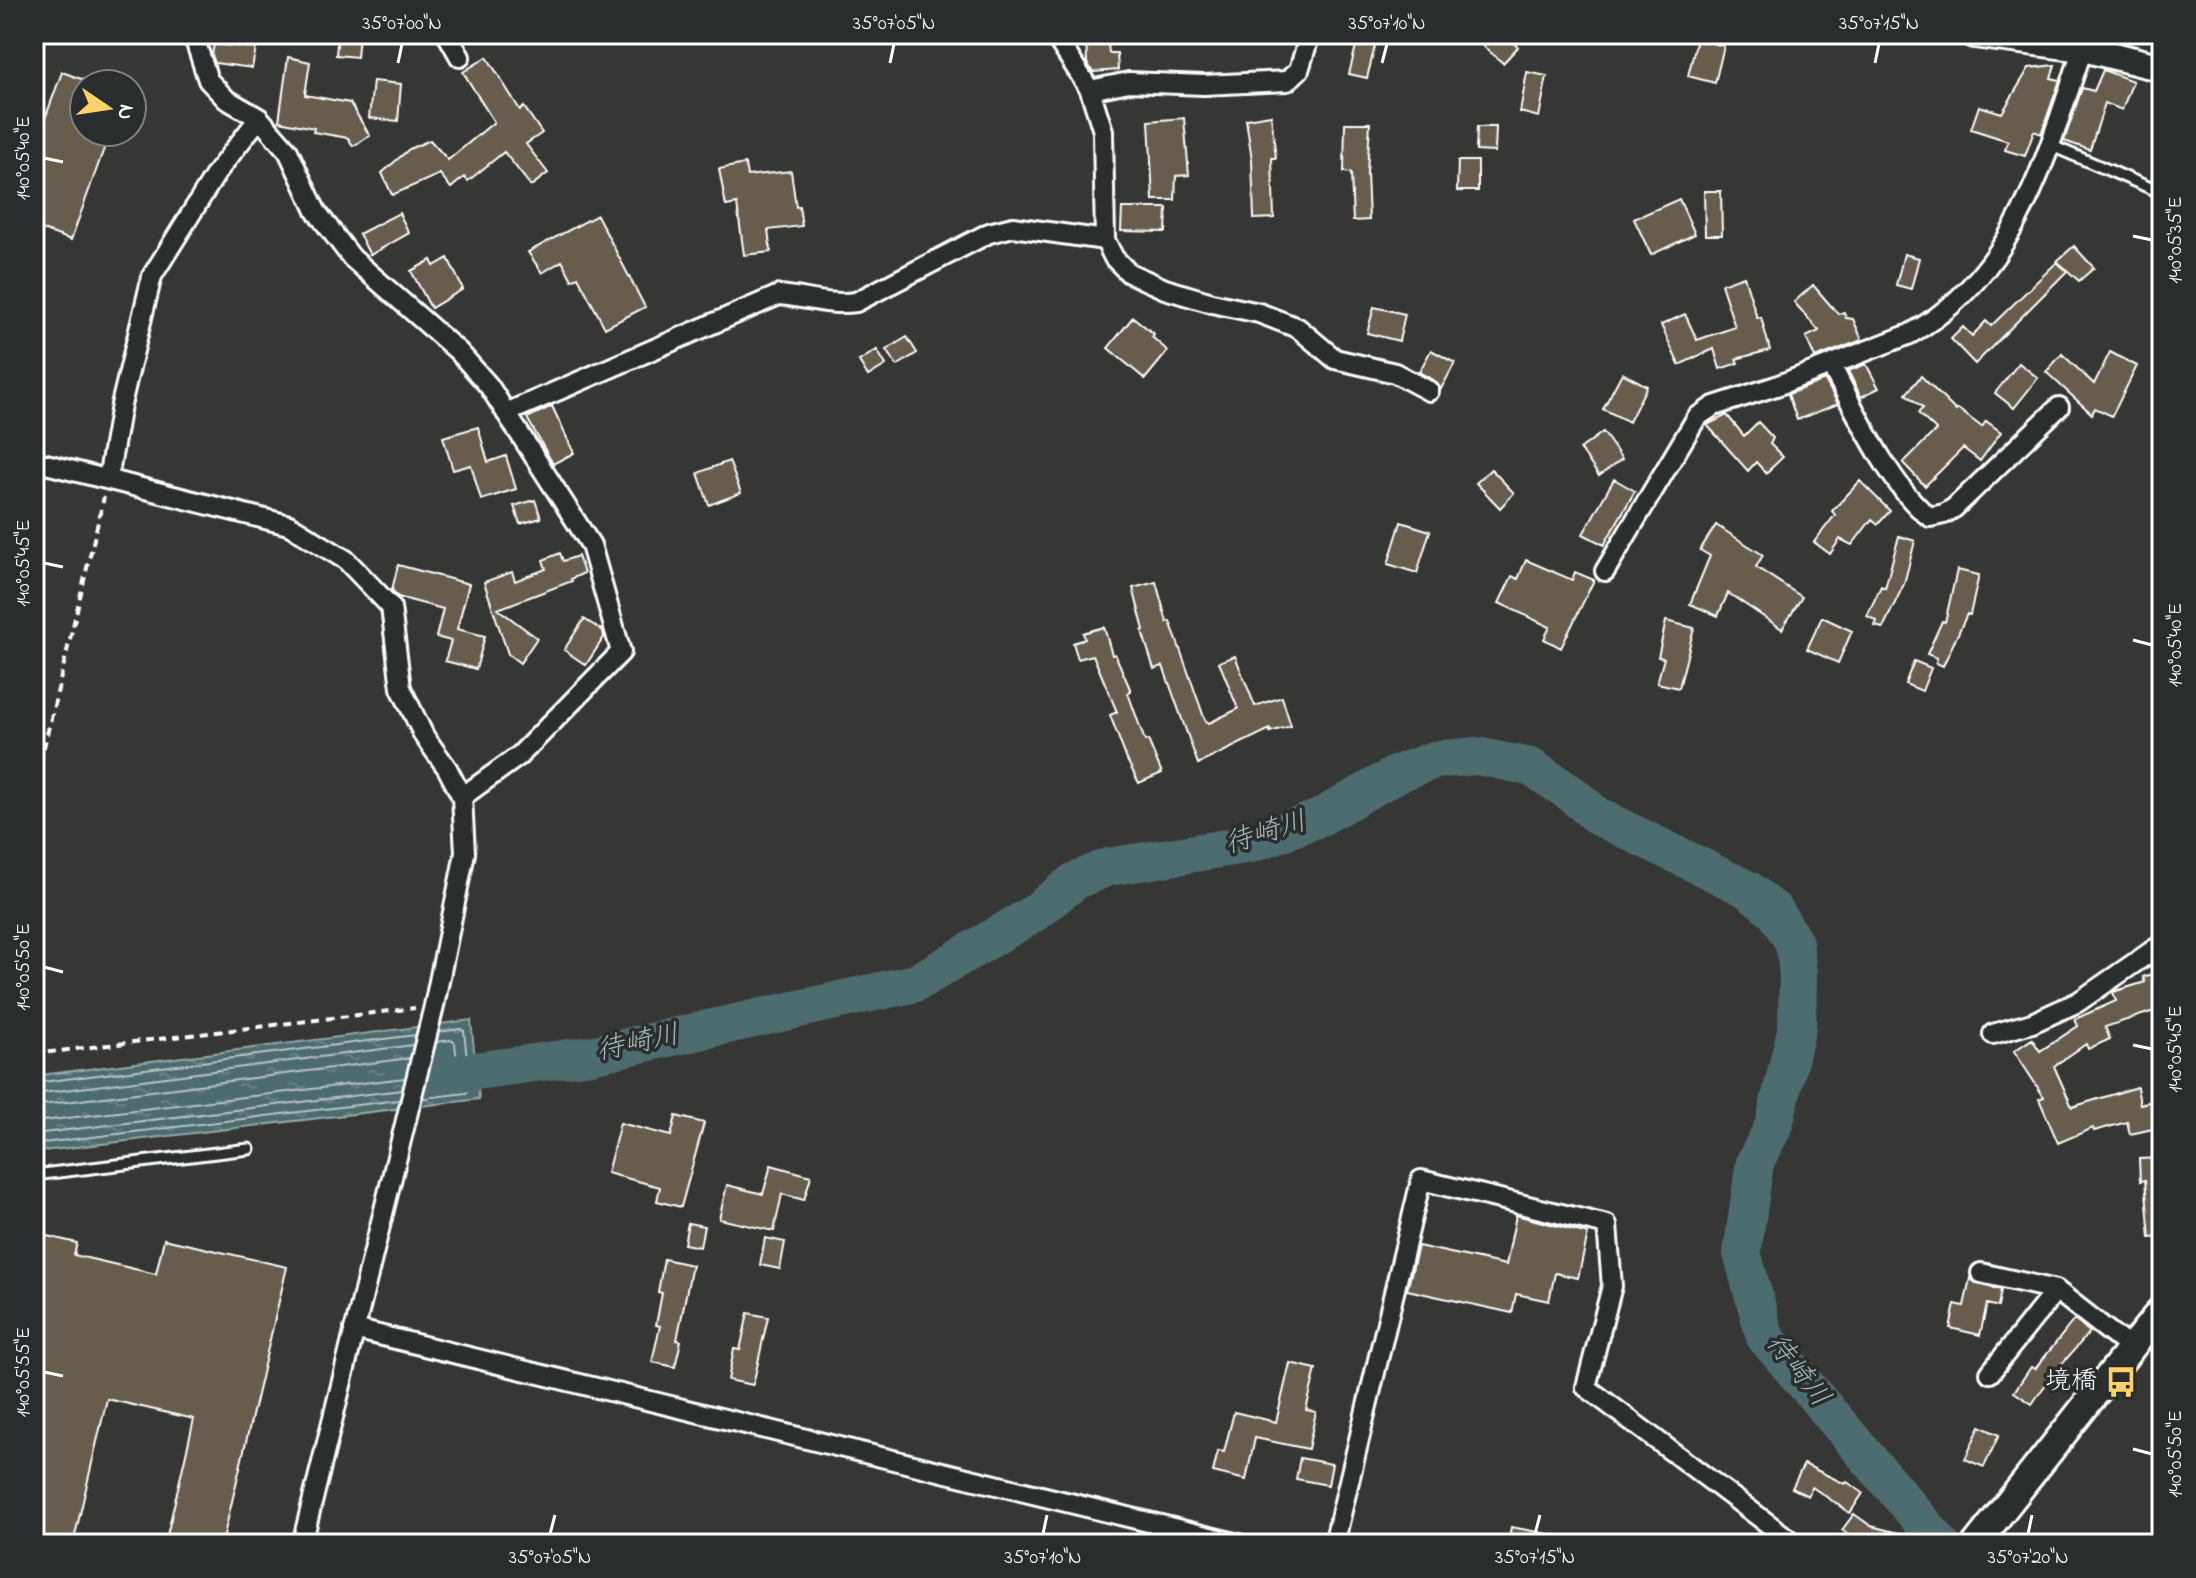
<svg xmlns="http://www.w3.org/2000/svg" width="2196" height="1578" font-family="'Indie Flower','Klee One',sans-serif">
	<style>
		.water { fill: url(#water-ripples); stroke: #94a7a9; stroke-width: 2 }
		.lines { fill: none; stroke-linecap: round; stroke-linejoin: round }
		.shore { stroke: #b8c4c6; stroke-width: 2 }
		.river { stroke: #4d6c70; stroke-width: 38 }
		.building { fill: #675d4e; stroke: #fff; stroke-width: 2 }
		.lane-casing { stroke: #fff; stroke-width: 15 }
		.street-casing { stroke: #fff; stroke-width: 24 }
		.secondary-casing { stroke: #fff; stroke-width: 32 }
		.path { stroke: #fff; stroke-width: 4; stroke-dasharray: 8 6; stroke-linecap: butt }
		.lane { stroke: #2a2d2e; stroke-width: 9 }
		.street { stroke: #2a2d2e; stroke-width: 18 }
		.secondary { stroke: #2a2d2e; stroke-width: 26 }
		.ticks { fill: none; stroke: #fff; stroke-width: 3 }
		.labels { text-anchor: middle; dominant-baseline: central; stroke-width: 7; stroke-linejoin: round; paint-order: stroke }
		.poi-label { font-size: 26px; fill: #fff; stroke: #2a2d2e; text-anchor: end }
		.water-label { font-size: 28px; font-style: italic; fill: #a6b6b8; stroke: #2a2d2e }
		.neatline { fill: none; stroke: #fff; stroke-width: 3 }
		.ticks-label { font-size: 20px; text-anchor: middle; fill: #fff }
	</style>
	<defs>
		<pattern id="water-ripples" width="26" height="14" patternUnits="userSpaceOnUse" patternTransform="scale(2)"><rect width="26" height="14" fill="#4d6c70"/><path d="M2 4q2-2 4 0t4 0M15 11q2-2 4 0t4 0" fill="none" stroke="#688285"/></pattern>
	</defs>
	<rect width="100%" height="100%" fill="#363734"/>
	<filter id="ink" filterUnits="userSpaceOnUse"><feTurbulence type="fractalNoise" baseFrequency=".0125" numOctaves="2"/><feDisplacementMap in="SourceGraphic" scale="16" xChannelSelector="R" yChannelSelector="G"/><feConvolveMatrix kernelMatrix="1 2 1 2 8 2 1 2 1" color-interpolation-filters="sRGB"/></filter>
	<g filter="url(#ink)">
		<!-- water -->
		<path class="water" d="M471,1020L479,1099L34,1152V1076Z"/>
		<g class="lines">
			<!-- shore -->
			<path class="shore" d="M34,1083L416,1035
				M425,1087L456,1084L459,1081L455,1043L451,1040L436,1042
				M34,1094L413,1045
				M423,1098L466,1093L470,1089L464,1031L460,1029L439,1032
				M34,1106L410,1058
				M34,1122L405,1078
				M34,1134L402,1090
				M34,1144L399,1100"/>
			<!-- river -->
			<path class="river" d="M425,1078L591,1055L916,983L1033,914L1075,881L1108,867L1251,844L1319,818L1397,774L1434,760L1477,756L1531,767L1572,794L1597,816L1747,889L1775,911L1794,943L1798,974L1797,1026L1774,1125L1755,1162L1742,1253L1765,1337L1941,1544"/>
		</g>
		<!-- building -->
		<path class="building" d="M338,34H359L357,57L336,55Z
			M1086,34H1107L1109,53H1117L1118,70L1093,72L1087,63Z
			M1359,34H1378L1367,78L1349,74Z
			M1494,34H1503L1518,47L1503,63L1483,46Z
			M1697,39L1724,46L1715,83L1688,76Z
			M214,44L256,48L252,68L215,63L212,55Z
			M288,57L310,62L305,95L350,103L370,136L353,146L348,138L313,132L314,128L279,121Z
			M487,57L520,110L524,107L542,133L526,144L548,173L531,186L504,152L468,181L464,177L451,188L440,174L392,195L382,173L409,149L430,140L448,160L494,122L463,72Z
			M2055,65L2051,78L2060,80L2041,134L2034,131L2025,156L2005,150L2008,141L1971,129L1979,106L2002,113L2029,68Z
			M2103,70L2133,81L2122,110L2105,103L2090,150L2064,141L2082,88L2094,91Z
			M62,72L84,80V132H110L71,240L34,227V149Z
			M1527,72L1547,76L1539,117L1520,112Z
			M373,81L401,84L398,121L369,118Z
			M1271,115L1276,158H1272L1274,218L1254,219L1252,160L1246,119Z
			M1184,118L1189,175L1176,176L1175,200H1153L1149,121Z
			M1345,123H1370L1367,173L1369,220L1353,221L1351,173L1344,172Z
			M1477,127H1496L1495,152L1476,151Z
			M1458,161H1478V191H1457Z
			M745,164L747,176L791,171L796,207L799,206L802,226L768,230L771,252L744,255L737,204L726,206L719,169Z
			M1704,191H1721L1722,235H1705Z
			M1679,199L1695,234L1651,255L1634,219Z
			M1122,208H1167L1166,232L1121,231Z
			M399,213L409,233L370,255L359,234Z
			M597,215L645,307L605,328L578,277L572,280L562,261L542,273L528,252Z
			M2074,246L2094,268L2079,281L2057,261Z
			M1904,254L1919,258L1911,289L1896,285Z
			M448,258L463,289L431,308L411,271L431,260L434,266Z
			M2057,262L2067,271L1975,364L1951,339L1963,327L1972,336L1986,321L1991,326Z
			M1744,276L1757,318L1761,317L1770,350L1736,359L1738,363L1720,369L1714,349L1679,365L1661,325L1685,314L1697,340L1735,327L1721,284Z
			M1813,285L1838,314L1844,312L1846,318L1853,319L1862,340L1815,358L1806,337L1819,331L1794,302Z
			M1374,307L1405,314L1399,341L1367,333Z
			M1133,317L1154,334L1152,337L1168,351L1145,379L1108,348Z
			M907,337L917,353L897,366L886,350Z
			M877,350L886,365L868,376L859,361Z
			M1431,350L1455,363L1441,389L1435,381L1419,372Z
			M2110,352L2137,366L2112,416L2095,408L2092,414L2046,372L2062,354L2094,384Z
			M2019,363L2038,378L2014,408L1995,393Z
			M1866,364L1879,388L1861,397L1848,371Z
			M1622,373L1647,386L1629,422L1603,409Z
			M1921,376L1956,411L1958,409L1982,427L1986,421L2001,432L1980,461L1963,448L1925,486L1903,463L1936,430L1918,413L1923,408L1906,394Z
			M1825,380L1838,404L1797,420L1788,394Z
			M552,406L574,453L553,464L527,418Z
			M1727,415L1744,436L1758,422L1773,438L1770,444L1783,457L1766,473L1756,462L1748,471L1707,425Z
			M478,427L488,462L506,456L516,489L481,500L471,465L453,470L443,437Z
			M1603,432L1622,459L1599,476L1580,449Z
			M729,461L741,493L709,505L698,473Z
			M1491,469L1514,493L1500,508L1476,483Z
			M1614,479L1635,491L1604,545L1583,534Z
			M1860,481L1890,511L1878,524L1872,519L1852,545L1840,539L1830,554L1814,542L1835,515L1832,511Z
			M535,500L541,518L520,524L514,506Z
			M1401,522L1430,531L1417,573L1388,564Z
			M1716,525L1763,555L1756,567L1802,597L1782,629L1728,593L1718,616L1690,604L1710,556L1700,550Z
			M1899,536L1915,541L1904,584L1883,628L1875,626L1877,621L1867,616L1881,586L1885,588Z
			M560,553L563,561L578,556L584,573L571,579L572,581L498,609L537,638L520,663L508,654L484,582L512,572L515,581L546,569L543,560Z
			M1526,560L1572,580L1575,572L1594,580L1561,648L1544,639L1550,627L1499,603L1512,576L1518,579Z
			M398,565L469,584L457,629L485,636L476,669L445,661L451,641L436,637L443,609L398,597L392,590Z
			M1957,570L1979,575L1970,615L1967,614L1943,666L1936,663L1937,658L1927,654L1942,621L1945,622Z
			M1156,582L1167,622L1170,621L1205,720L1209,723L1238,709L1219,662L1235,656L1255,706L1282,697L1291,726L1270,732V729L1198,764L1163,666L1154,669L1142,631L1144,630L1133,588Z
			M1822,617L1852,631L1838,663L1807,649Z
			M584,619L603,631L604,637L586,665L564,650Z
			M1666,621L1694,628L1679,688L1657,683L1664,658L1658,657Z
			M1104,627L1112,655L1115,654L1131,691L1128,693L1145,741L1148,740L1162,773L1139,783L1127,760L1110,715L1117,712L1093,655L1078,659L1073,643L1085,639L1083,633Z
			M1914,661L1931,668L1922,691L1905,684Z
			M2162,971V1024L2158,1025L2154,1011L2105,1027L2110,1039L2088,1049L2086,1044L2054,1066L2072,1107L2137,1087L2140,1104L2162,1099V1127L2130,1134L2127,1122L2094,1131L2093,1128L2058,1143L2039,1099L2044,1097L2014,1051L2032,1039L2040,1051L2078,1026L2075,1019L2116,1001L2113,992L2145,982L2143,977Z
			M676,1116L704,1123L681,1207L657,1201L660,1187L607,1173L620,1123L671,1136Z
			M2162,1158V1237L2150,1238L2145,1180L2140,1181L2139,1159Z
			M771,1165L811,1176L804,1200L782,1194L774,1231L719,1219L727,1185L763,1194Z
			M1516,1215L1588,1234L1578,1278L1555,1273L1549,1301L1516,1294L1512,1313L1407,1290L1418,1246L1506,1265Z
			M688,1223L704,1226L700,1247L684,1244Z
			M34,1233L77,1243L74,1255L156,1274L164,1239L287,1267L222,1544H165L194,1419L107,1399L73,1544H34Z
			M765,1238L785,1242L780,1269L760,1265Z
			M664,1259L692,1265L677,1340L681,1341L675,1367L652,1362L660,1326L656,1325L662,1293L658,1292Z
			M1970,1278L1978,1284L2001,1290L1998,1307L1987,1304L1980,1335L1950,1328L1955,1304L1964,1306Z
			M748,1313L768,1317L753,1385L728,1380L734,1349L740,1350Z
			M2074,1320L2090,1332L2053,1374L2032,1404L2014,1392L2031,1367L2035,1369Z
			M1290,1363L1316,1369L1306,1410L1316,1412L1308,1449L1255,1438L1246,1480L1213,1472L1218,1451L1224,1452L1234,1412L1276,1422Z
			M1980,1426L1999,1435L1984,1467L1965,1459Z
			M1300,1458L1332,1464L1328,1485L1296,1479Z
			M1804,1464L1845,1484L1847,1482L1863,1493L1850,1513L1812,1487L1808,1496L1792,1488Z
			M1854,1514L1871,1526L1918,1538L1917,1544H1862L1842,1530Z
			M1511,1527L1559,1536V1544H1508Z"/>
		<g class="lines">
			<defs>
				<path id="lane" d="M2050,145L2162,193
					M34,1175L249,1149"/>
				<path id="street" d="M193,34L208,80L226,99L259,118L288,151L316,211L352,258L459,352L489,386L591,545L621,652L520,755L462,797
					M447,34L460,57
					M1054,34L1090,90L1103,131L1105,240L1114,258L1129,273L1165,289L1212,303L1259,313L1298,328L1335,359L1395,373L1429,391
					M1090,90L1129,82L1204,85L1287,81L1299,70L1310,34
					M1831,365C1853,407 1893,492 1930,517L1944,514L1954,508L2059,407
					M506,413L779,295C806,297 828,306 856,302L989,233L1013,227L1105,240
					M34,461L289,525L346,560L391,607L401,688L424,736L447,768L462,797L465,853L434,1006L302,1544
					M108,479L121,405L152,276L217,172L259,118
					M1605,571L1697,417L1714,406L1776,386L1910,334C2017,275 2046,156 2083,48
					M1993,1034L2032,1023L2078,1002L2162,944
					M1981,1273L2056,1290
					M354,1329L1239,1544
					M1990,1373L2056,1290L2130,1348
					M1334,1544L1421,1180L1607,1225L1612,1286L1586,1387L1795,1544"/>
				<path id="secondary" d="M1974,34L2083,48L2162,68
					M1976,1544L2162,1309"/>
			</defs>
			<!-- lane casing -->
			<use href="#lane" class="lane-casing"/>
			<!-- street casing -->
			<use href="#street" class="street-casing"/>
			<!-- secondary casing -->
			<use href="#secondary" class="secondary-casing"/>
			<!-- path -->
			<path class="path" d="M34,789L104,497
				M34,1054L415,1008"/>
			<!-- lane -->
			<use href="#lane" class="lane"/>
			<!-- street -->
			<use href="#street" class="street"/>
			<!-- secondary -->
			<use href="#secondary" class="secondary"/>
		</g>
	</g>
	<!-- ticks -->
	<path class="ticks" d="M398,63L402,44M890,63L894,44M1382,63L1387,44M1875,63L1879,44M44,158L63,162M2133,236L2152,240M44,563L63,567M2133,640L2152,645M44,967L63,972M2133,1045L2152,1049M44,1372L63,1376M2133,1449L2152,1454M550,1534L555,1515M1043,1534L1047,1515M1535,1534L1540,1515M2028,1534L2032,1515"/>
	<!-- icons -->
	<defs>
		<symbol id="bus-bare" viewBox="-9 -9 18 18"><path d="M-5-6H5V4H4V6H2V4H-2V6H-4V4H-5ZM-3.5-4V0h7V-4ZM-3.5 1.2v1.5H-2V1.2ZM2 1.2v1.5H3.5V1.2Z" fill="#ffd166" stroke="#2a2d2e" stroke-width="2.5" paint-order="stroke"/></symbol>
	</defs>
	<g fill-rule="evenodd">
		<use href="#bus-bare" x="2099" y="1360" width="44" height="44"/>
	</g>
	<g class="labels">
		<!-- poi labels -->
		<g class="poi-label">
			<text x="2097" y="1382">境橋</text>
		</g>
		<!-- water labels -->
		<g class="water-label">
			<text transform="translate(1266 834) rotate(-17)">待崎川</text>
			<text transform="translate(638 1044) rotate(-12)">待崎川</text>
			<text transform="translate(1797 1371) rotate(52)">待崎川</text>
		</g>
	</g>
	<!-- margin -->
	<rect width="2196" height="1578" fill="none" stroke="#2a2d2e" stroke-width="88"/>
	<!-- north arrow -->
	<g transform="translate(108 108) rotate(103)"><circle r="38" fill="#2a2d2e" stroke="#7f8182" stroke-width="2"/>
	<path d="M0-6L14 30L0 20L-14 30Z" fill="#ffd166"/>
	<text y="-12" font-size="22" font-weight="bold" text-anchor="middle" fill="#ffffff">N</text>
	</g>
	<rect x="44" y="44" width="2108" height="1490" class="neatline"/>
	<g class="ticks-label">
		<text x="402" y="29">35°07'00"N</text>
		<text x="894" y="29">35°07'05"N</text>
		<text x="1387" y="29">35°07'10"N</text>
		<text x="1879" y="29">35°07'15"N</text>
		<text transform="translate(22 158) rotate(-90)" y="7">140°05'40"E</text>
		<text transform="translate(2174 240) rotate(-90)" y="7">140°05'35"E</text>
		<text transform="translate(22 563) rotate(-90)" y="7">140°05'45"E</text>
		<text transform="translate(2174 645) rotate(-90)" y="7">140°05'40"E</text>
		<text transform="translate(22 967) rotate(-90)" y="7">140°05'50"E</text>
		<text transform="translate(2174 1049) rotate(-90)" y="7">140°05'45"E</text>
		<text transform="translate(22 1372) rotate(-90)" y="7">140°05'55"E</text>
		<text transform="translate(2174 1454) rotate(-90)" y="7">140°05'50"E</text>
		<text x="550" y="1563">35°07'05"N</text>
		<text x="1043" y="1563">35°07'10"N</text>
		<text x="1535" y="1563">35°07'15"N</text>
		<text x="2028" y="1563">35°07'20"N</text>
	</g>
</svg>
